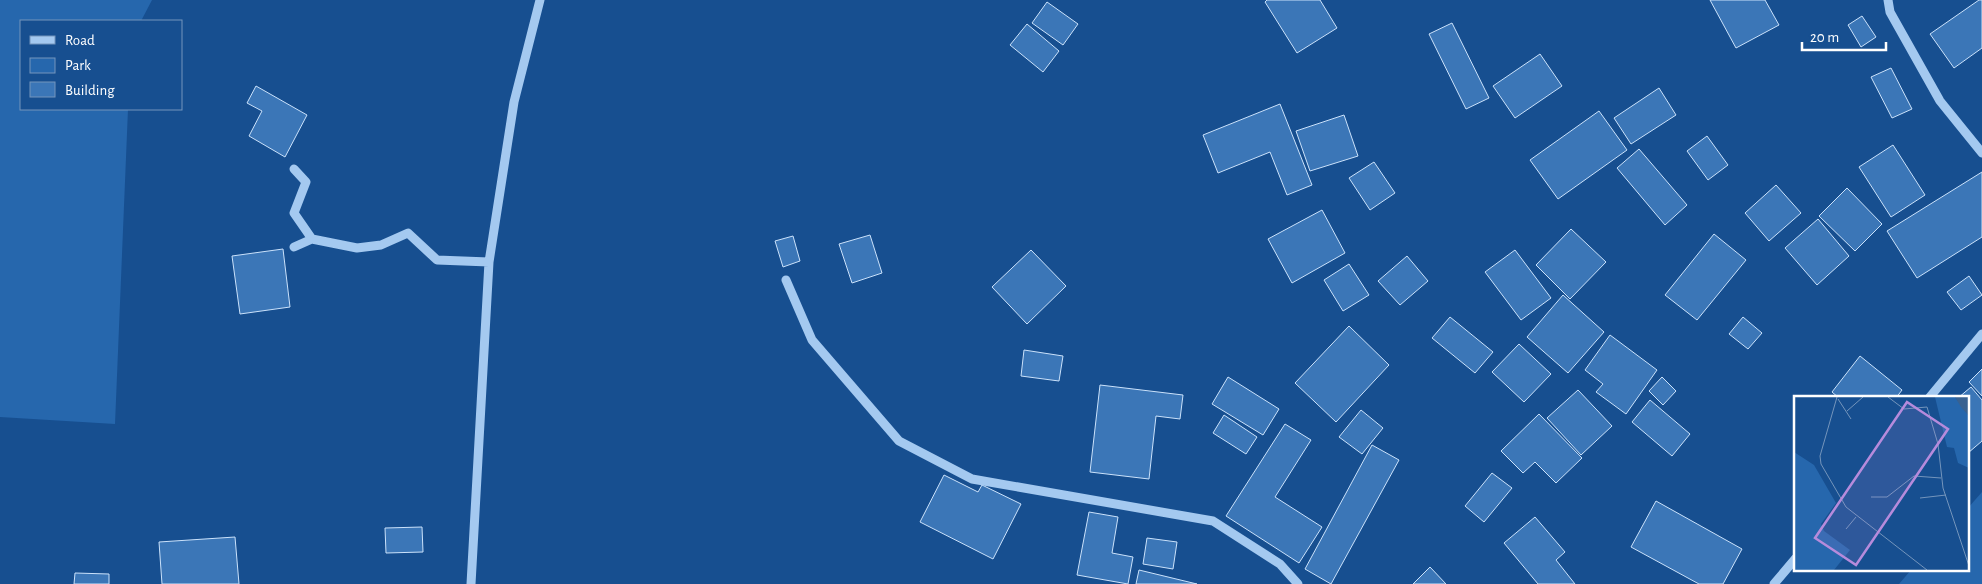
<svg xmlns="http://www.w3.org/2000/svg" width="1982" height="584" font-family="'Alegreya Sans',sans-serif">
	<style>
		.green { fill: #2667ad }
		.building { fill: #3b76b7; stroke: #cbe2fb }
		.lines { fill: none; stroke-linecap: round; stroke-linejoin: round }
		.minor { stroke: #a4c9f0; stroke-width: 9 }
		.inset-road { fill: none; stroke: #7495bc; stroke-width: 1 }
		.view { fill: #b68bdc; fill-opacity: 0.15; stroke: #b68bdc; stroke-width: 2.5 }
		.inset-edge { fill: none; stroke: #fff; stroke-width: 2.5 }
	</style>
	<rect width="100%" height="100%" fill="#174f90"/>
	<!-- green -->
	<path class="green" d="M0,0H152L141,21H21V109H128L115,424L0,417Z
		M1982,492V584H1899L1911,570H1968V508Z"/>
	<!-- building -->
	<path class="building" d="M1267,0H1320L1337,28L1297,53L1265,2Z
		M1710,0H1765L1779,25L1736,48Z
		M1979,0H1982V48L1954,68L1930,34Z
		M1047,2L1078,24L1063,45L1032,23Z
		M1862,16L1876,37L1861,47L1848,25Z
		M1452,23L1489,98L1466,109L1429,34Z
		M1027,24L1059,51L1043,72L1010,45Z
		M1540,54L1562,86L1515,118L1493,86Z
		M1891,68L1912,109L1892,118L1871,77Z
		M256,86L307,115L285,157L249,136L262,111L247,103Z
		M1659,88L1676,115L1631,144L1614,118Z
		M1280,104L1312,185L1287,195L1270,152L1218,173L1203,135Z
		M1599,111L1627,150L1558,199L1530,160Z
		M1344,115L1358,156L1310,171L1296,131Z
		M1707,136L1728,165L1708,180L1687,151Z
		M1893,145L1925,195L1891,217L1859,167Z
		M1639,149L1687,205L1665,225L1617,168Z
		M1374,162L1395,193L1370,210L1349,178Z
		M1982,172V237L1917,278L1887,231Z
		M1776,185L1801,213L1769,241L1745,213Z
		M1847,188L1882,224L1855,251L1819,216Z
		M1322,210L1345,253L1292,283L1268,239Z
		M1818,219L1849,256L1817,285L1785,248Z
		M1571,229L1606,262L1570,299L1536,265Z
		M1714,234L1746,260L1697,320L1665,295Z
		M870,235L882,273L852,283L839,244Z
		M793,236L800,261L783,267L775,241Z
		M283,249L290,307L240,314L232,256Z
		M1031,250L1066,286L1027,324L992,287Z
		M1515,250L1551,298L1521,320L1485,272Z
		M1407,256L1428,281L1400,305L1378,281Z
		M1349,264L1369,295L1343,311L1324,280Z
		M1969,276L1982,295L1961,310L1947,292Z
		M1563,295L1604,332L1568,373L1527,337Z
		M1450,317L1493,352L1475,373L1432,338Z
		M1743,317L1762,333L1748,349L1729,334Z
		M1349,326L1389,365L1336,422L1295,383Z
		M1610,335L1657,370L1626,414L1596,392L1603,384L1585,370Z
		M1519,344L1551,374L1524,402L1492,372Z
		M1024,350L1063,356L1059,381L1021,376Z
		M1860,356L1902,390L1896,398H1839L1832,392Z
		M1982,369V396L1969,382Z
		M1228,377L1279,409L1263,435L1212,404Z
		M1662,377L1676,391L1663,405L1649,391Z
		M1100,385L1183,395L1180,419L1156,416L1149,479L1090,472Z
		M1971,387L1982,400V441L1968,453V398H1958Z
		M1578,390L1612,426L1581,455L1547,418Z
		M1650,400L1690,434L1672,456L1632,422Z
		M1361,410L1383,428L1362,454L1339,437Z
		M1539,414L1582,458L1556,483L1535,462L1523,473L1501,451Z
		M1224,415L1257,437L1246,454L1213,433Z
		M1285,424L1311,440L1275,497L1322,527L1299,563L1226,516Z
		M1372,445L1399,460L1331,584L1305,569Z
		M1492,473L1512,488L1484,522L1465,506Z
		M944,475L978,492L982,485L1021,504L993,559L920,522Z
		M1656,501L1742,549L1723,584H1699L1631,547Z
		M1089,512L1118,517L1112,553L1133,557L1128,584L1077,575Z
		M1535,517L1565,552L1556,560L1575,584H1538L1504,543Z
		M422,527L423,552L386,553L385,528Z
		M235,537L239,584H162L159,542Z
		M1147,538L1177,542L1173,569L1143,564Z
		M1430,567L1446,584H1413Z
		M1139,570L1197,584H1136Z
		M75,573L109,574V584H74Z"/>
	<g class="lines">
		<!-- minor -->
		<path class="minor" d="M1888,0L1890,12L1940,101L1982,153
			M294,169L306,182L294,213L312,239
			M294,247L312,239L357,248L381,245L408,233L437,260L489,262
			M786,280L812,340L899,441L972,479L1213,521L1280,564L1298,584
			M1929,398L1982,334
			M471,584L489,262L514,102L540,0
			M1774,584L1796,558"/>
	</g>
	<!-- overview -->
	<g transform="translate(1794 396)">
		<rect width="175" height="175" fill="#174f90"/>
		<path d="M141,1H161L175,20V72L164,67L160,52L153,51ZM0,56L20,69L42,107L27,128L30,135L56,154L40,174H0Z" fill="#2667ad"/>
		<path d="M161,1H175V20L167,11Z" fill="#396291"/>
		<path class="inset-road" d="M43,1L26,60L27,68L52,111L133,174M94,1L110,13L133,11L144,48L149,92L175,170M44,3L57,23M53,15L69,1M77,101H93L120,80L147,82M126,102L152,99M52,133L62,121"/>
		<path class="view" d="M113,6L154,33L62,169L21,142Z"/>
		<rect width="175" height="175" class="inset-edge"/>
	</g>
	<!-- legend -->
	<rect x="20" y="20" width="162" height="90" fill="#174f90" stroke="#7495bc"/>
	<rect x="30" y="36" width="25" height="8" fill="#a4c9f0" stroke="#7495bc"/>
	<text x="65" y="45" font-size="15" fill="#ffffff">Road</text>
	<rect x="30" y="58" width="25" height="15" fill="#2667ad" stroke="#7495bc"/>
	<text x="65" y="70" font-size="15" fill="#ffffff">Park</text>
	<rect x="30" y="82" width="25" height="15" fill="#3b76b7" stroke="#7495bc"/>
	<text x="65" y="95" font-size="15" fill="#ffffff">Building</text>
	<!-- scale -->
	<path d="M1802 42v8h84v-8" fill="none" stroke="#ffffff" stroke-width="2.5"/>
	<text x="1810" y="42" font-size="15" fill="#ffffff" stroke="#174f90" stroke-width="4" paint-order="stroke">20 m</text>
</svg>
